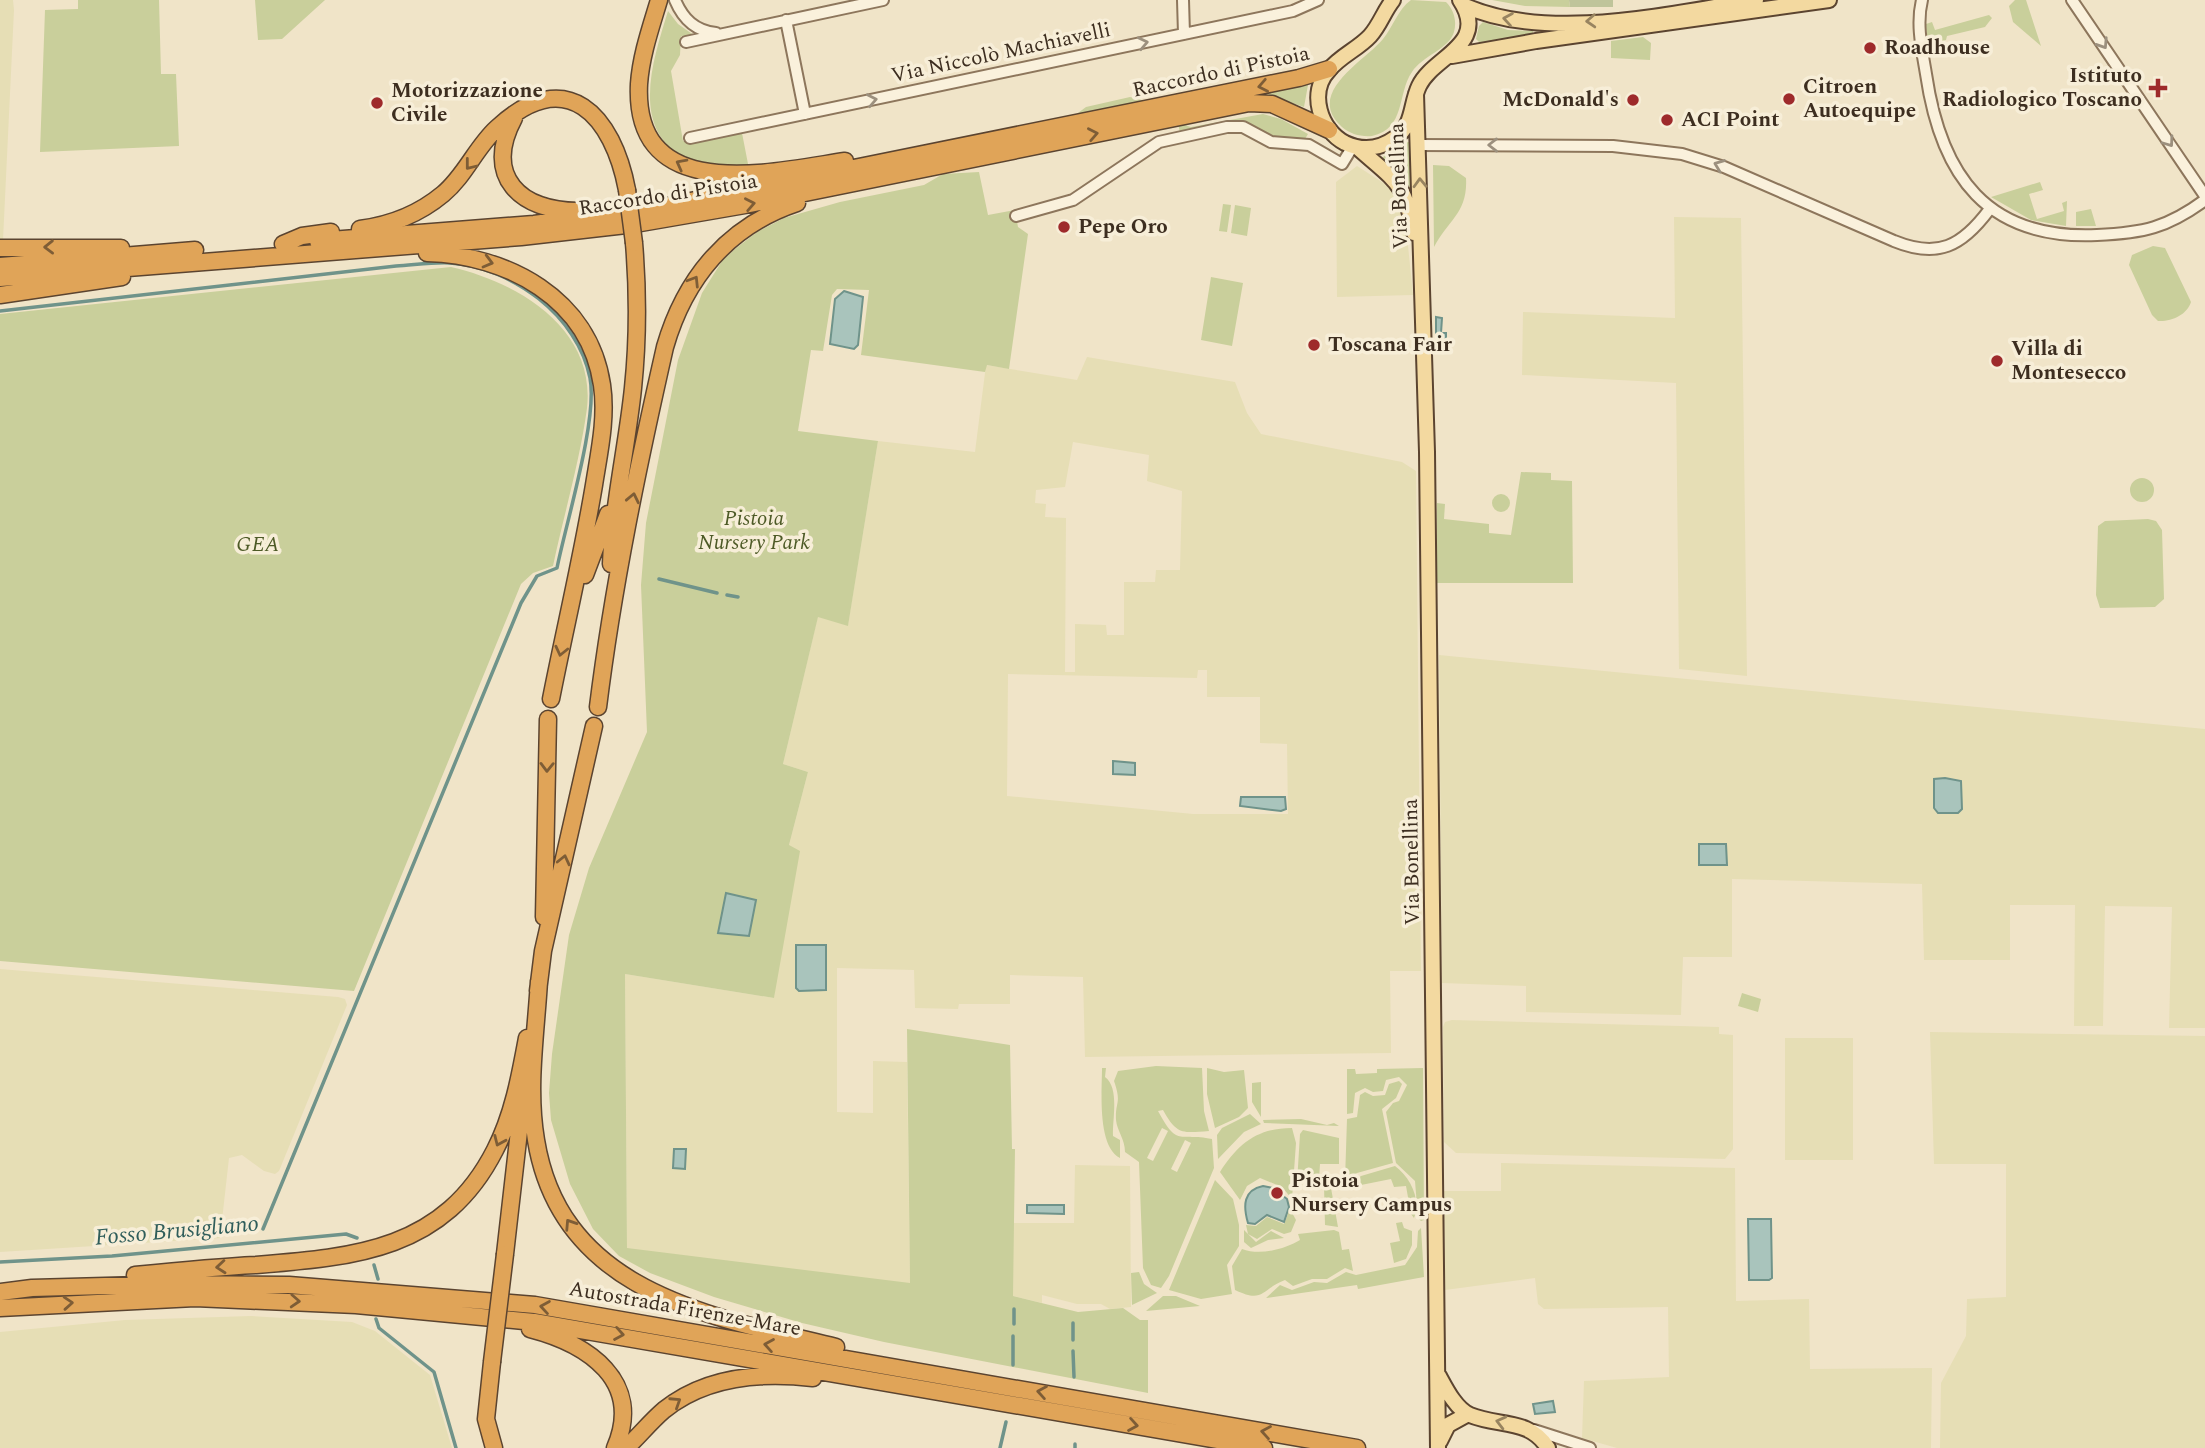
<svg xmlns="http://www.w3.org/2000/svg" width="2205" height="1448" font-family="Spectral,serif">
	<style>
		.farmland { fill: #e6deb5; fill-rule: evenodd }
		.green { fill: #c9cf9b; fill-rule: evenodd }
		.cemetery { fill: #bfc49a }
		.water { fill: #a9c4bc; stroke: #6f938a; stroke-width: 2 }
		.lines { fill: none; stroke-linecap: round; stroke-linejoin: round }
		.stream { stroke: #6f938a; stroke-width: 3.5 }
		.minor-casing { stroke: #8d765c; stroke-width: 14 }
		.major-casing { stroke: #5b4430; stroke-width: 18 }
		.highway-casing { stroke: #5b4430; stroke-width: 19 }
		.minor { stroke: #faf1dc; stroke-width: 10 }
		.major { stroke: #f3d9a0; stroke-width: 14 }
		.highway { stroke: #e0a458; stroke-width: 16 }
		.highway-bridge-casing { stroke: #5b4430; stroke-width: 19; stroke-linecap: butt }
		.highway-bridge { stroke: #e0a458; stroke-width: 16 }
		.oneway { stroke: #988460 }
		.oneway2 { stroke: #9c907e }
		.oneway3 { stroke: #7e5d36 }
		.poi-dot { fill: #9e2a2b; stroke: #f7eed8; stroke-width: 2.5 }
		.labels { text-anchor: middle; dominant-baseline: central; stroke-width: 7; stroke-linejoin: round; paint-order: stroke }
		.poi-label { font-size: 21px; font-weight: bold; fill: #3d2e20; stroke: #f7eed8; text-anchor: start }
		.street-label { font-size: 21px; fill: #3d2e20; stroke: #f7eed8 }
		.park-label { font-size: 21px; font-style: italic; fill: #4d5a26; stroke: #f7eed8 }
		.water-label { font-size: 23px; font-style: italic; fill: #2f5d5a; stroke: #f7eed8 }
	</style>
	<rect width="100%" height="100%" fill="#f0e4c8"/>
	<!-- farmland -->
	<path class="farmland" d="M0,0H13L14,10L3,240H0Z
		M1357,166L1385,184L1398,197L1405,216L1413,295L1337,297L1336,182Z
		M1674,217L1741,218L1747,676L1679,669L1676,383L1522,375L1523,312L1675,318Z
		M1087,357L1235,382L1247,413L1261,434L1402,462L1416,471L1421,971H1390L1391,1053L1085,1057L1083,977L1010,975V1004H959L958,1009L915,1008L914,970L837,968V1112L873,1113V1061L907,1062L910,1284L627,1249L625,974L774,998L789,845L808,772L783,764L818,616L848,625L878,441L975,452L986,365L1077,380ZM1073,442L1149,455L1147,481L1182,491L1180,570H1156L1155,582H1124V635H1107L1106,625L1075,624V672H1065L1066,518L1045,517L1046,504L1035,503L1036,490L1065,487ZM1198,670H1207V697H1260V743L1287,744L1288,814H1193L1007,796L1008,674L1197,678Z
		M1439,655L2205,729V1028H2169L2172,907L2105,906L2103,1026H2074L2075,905H2010V960H1924L1922,884L1732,879V957H1683L1681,1015L1526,1012V986L1442,983Z
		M0,969L338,997L345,999L347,1005L279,1171L275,1174L264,1171L242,1155L229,1158L220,1238L0,1252Z
		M1452,1020L1719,1027V1034L1733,1035V1149L1725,1159L1456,1153L1444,1142L1443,1027L1445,1022Z
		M1930,1032L2205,1036V1448H1940L1941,1383L1966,1336L1967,1299L2006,1297V1164H1934Z
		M1785,1038H1853V1160H1785Z
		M1501,1163L1735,1168L1736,1301L1809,1299L1810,1369L1932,1368L1931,1448H1617L1582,1438L1584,1381L1669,1377L1668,1307L1544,1309L1538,1304L1535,1278L1445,1290L1444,1191H1501Z
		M1075,1165L1130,1166L1131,1307L1110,1309L1101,1304H1077L1042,1295V1303L1013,1296V1223H1074Z
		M251,1316L352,1322L375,1331L430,1375L452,1448H0V1332L125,1320Z"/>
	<!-- green -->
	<path class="green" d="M78,0H159L161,74H176L179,146L40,152L45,10L78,9Z
		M255,0H325L282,39L258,40Z
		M1411,0L1446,2C1454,10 1457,21 1454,32C1449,49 1422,56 1412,72C1397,93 1406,129 1372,136C1361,137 1350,134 1342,127C1304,93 1365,61 1383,39C1393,27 1398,9 1411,0Z
		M1492,0H1569L1570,7L1525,6Z
		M2015,0H2026L2041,46L2013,22L2009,6Z
		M668,11L678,24L695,36H681L680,55L671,71L683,141L742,133L749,169C733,169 715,170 700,167C693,166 687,160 681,156C630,125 654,57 668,11Z
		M1989,15L1992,18L1985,27L1947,36L1946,40L1935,43L1927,40L1926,24L1932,22L1935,30Z
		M1483,22L1508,30L1533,31V35L1480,43L1476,39L1479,26Z
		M1643,37L1651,43L1650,60L1611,58V41Z
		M1305,83L1308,85L1304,107L1260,92Z
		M1130,97L1149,102L1070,119L1086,107Z
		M1263,114L1281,119L1308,134L1305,139C1269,144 1268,127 1242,122C1223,119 1198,129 1180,133L1178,123L1191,127Z
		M1408,142H1412L1416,187L1411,189L1399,174L1378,160Z
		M1433,165L1449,166L1466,178C1468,213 1448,220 1434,247Z
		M979,172L988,215L1015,210L1018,227L1028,234L1009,369L987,365L985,372L861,355L869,290L837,289L832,295L823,351L811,350L798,431L878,441L848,626L818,617L783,764L808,772L789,845L800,851L774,998L625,974L627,1248L910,1283L907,1029L1010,1045L1012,1149H1015L1013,1296L1078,1312L1123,1308L1140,1320H1148V1393L884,1342L802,1323L714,1297L650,1273L619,1256L593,1229L570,1184L551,1120L549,1093L552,1054L569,935L589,868L647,732L641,585L646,523L678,360L702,293L722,261L735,249L757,232L784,218L840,202L924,185L943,174Z
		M2040,182L2043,190L2029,194L2037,219L2064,211L2062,203L2067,201L2066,226L2031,220L1991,197Z
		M1223,204L1231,205L1227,232L1219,231Z
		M1235,205L1251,208L1247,236L1231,233Z
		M2091,209L2096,226H2076V212Z
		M2153,246L2165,248L2191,302C2187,315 2171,322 2158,321L2152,315L2129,265L2132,255Z
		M451,267C517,282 596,328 587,408C580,461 564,514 553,566L533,573L521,584L354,991L0,961V314Z
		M1211,277L1243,283L1232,346L1201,340Z
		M1521,472L1551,473V480L1572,481L1573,583H1437V503L1445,504L1444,519L1489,524V533L1511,535Z
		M2130 490a12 12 0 1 1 24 0a12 12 0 1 1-24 0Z
		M1492 503a9 9 0 1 1 18 0a9 9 0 1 1-18 0Z
		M2148,519L2156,521L2162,530L2164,599L2155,607L2100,608L2096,595L2098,526L2105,521Z
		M1742,993L1761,999L1758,1012L1738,1006Z
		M1156,1066L1202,1068L1204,1111L1209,1131C1182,1133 1177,1135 1163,1110L1158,1111C1178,1148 1178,1132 1212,1139L1214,1168L1169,1276L1161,1288L1151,1285L1143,1268L1139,1162L1125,1152C1125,1139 1117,1131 1116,1120C1115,1101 1122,1104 1114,1081L1118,1071ZM1162,1128L1168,1131L1153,1161L1147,1158ZM1185,1140L1191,1143L1177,1172L1171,1169Z
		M1102,1068H1106L1105,1077C1120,1088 1112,1120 1113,1136L1120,1140V1158C1097,1146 1102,1091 1102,1068Z
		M1207,1068L1224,1072L1244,1070L1248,1108L1239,1117L1215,1128L1207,1094Z
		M1423,1068L1424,1220L1421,1221L1418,1218L1415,1181L1396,1163L1386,1112L1393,1103L1399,1101L1407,1085L1399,1077L1386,1080L1383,1091L1373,1092L1365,1088L1355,1093L1353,1113L1347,1114V1069H1355L1356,1074L1377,1073V1069Z
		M1399,1081L1402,1084L1396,1098L1382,1109L1393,1163L1357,1173L1345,1180L1347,1119L1357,1117L1360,1095L1365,1092L1373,1096L1385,1095L1389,1084Z
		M1261,1082V1117L1252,1102V1083Z
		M1250,1114L1261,1124L1244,1132L1218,1159L1217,1135L1222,1128Z
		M1301,1119L1327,1125L1334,1123L1339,1126L1264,1123L1263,1120Z
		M1292,1128L1296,1143L1292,1199L1282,1187L1260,1178L1247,1186L1240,1200L1220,1172C1238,1144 1257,1128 1292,1128Z
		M1303,1130L1339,1138V1164H1320L1319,1179L1340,1180L1339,1188H1331L1338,1227L1325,1225L1324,1186L1319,1182L1297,1183L1300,1134Z
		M1395,1166C1411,1178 1421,1199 1414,1218L1411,1214L1406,1186L1394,1187L1391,1179L1346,1188L1361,1176Z
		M1215,1180L1233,1199L1239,1225V1246L1227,1265L1232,1294L1201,1299L1169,1290Z
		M1290,1209L1296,1220L1291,1232L1284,1234L1272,1229L1257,1239L1248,1234L1246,1225L1256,1226L1267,1217L1284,1224Z
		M1402,1222L1404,1228L1412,1231V1245L1406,1259L1394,1263L1390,1243L1400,1241L1396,1223Z
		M1421,1228L1424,1277L1358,1289L1357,1285L1266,1298L1280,1285L1292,1290L1314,1282L1327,1283L1346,1272L1356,1275L1405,1265L1417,1247L1418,1231Z
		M1244,1230L1256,1242L1271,1231L1284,1238L1268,1240L1251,1248L1244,1242Z
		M1334,1230L1339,1232L1342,1250L1349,1249L1353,1271L1345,1268L1327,1279H1312L1293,1286L1285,1280C1261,1289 1264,1304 1235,1290L1232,1266L1242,1249C1260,1256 1285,1249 1300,1240L1298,1234Z
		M1139,1272L1144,1284L1157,1293L1132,1305L1131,1273Z
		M1163,1296H1176L1200,1306L1146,1311Z"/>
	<!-- cemetery -->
	<path class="cemetery" d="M1569,0H1613V7H1570Z"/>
	<!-- water -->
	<path class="water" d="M844,291L863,297L858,345L854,349L830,344L835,299Z
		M1436,317L1442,318L1441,333H1446V348H1436Z
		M1113,761L1135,763V775L1113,774Z
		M1945,778L1961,781L1962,809L1958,813H1938L1934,808V779Z
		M1241,797H1285L1286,809L1281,811L1240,806Z
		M1699,844H1726L1727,865H1699Z
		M726,893L756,900L749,936L718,933Z
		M796,945H826V990L799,991L796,988Z
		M674,1149H686L685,1169L673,1168Z
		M1263,1186L1273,1188L1287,1199L1289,1207L1284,1222L1267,1215L1255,1224L1248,1223C1243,1206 1243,1190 1263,1186Z
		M1027,1205H1064V1214L1027,1213Z
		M1748,1219H1771L1772,1278L1769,1280H1749Z
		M1553,1401L1555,1412L1535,1414L1533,1404Z"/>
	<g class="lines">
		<!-- stream -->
		<path class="stream" d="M0,311L396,266C414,265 433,262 450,263C512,267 578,316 590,378C598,419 566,523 557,568L537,576L521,603L263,1229
			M659,579L717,593
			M727,595L738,597
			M0,1262L112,1256L346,1234L357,1238
			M374,1265L378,1279
			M376,1319L379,1328L434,1372L456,1448
			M1073,1323V1340
			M1014,1324V1309
			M1073,1351L1074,1377
			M1013,1365V1336
			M1000,1448L1006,1422
			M1075,1448V1444"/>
		<defs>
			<path id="minor" d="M675,0C683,19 695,31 716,33
				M1183,0L1184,34
				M1922,0C1916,24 1922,50 1926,74C1941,176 1987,240 2097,235C2143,233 2167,228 2205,200
				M2072,0L2205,196
				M786,20L805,114
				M686,42L883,0
				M690,138L1293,11L1318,0
				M1418,145L1613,146L1682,154L1724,167L1894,241C1938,259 1962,246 1989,210
				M1016,216L1073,200L1159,142L1227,127H1243L1271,142L1309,145L1342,164L1353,146
				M1534,1430L1590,1448"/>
			<path id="major" d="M1393,0C1384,11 1380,25 1370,36C1358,49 1340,56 1329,70C1308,92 1320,130 1345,143C1362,151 1380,149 1395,138C1414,125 1410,105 1419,86C1433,56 1490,45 1460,0
				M1463,5C1547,43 1668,14 1756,0
				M1452,56L1536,41L1829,0
				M1416,94L1427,452L1438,1448
				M1358,148C1396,182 1405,182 1414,233
				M1439,1376C1446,1389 1456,1409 1470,1415C1499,1427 1529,1418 1548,1448
				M1440,1441L1448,1425L1468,1414"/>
			<path id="highway" d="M659,0C651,27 641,55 639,84C633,206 771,172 845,161
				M514,118C483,176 520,212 580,211
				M360,229C391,225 419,214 443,194C465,176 476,147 497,128C567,63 613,116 627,190
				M318,241L534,224L656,208L1299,78L1329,69
				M283,244L302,236L331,232
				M0,248H121
				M427,253C507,255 589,298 602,385C607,418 599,453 594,485C582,557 565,628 551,699
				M0,266L195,250
				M0,278L521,237L635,224L745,205L1249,103L1272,104L1329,130
				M0,295L122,277
				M611,564C613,504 627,447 633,388C638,340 638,291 634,243
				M585,575L608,514
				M598,707C613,586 638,466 665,347C685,278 728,226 797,203
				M544,917L548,719
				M539,981C536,1033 527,1088 536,1140C561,1293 710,1316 836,1347
				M538,991L543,951L594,726
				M505,1254L523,1096
				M135,1275C175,1271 216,1267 256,1265C356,1257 444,1250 495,1150C513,1115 520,1076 527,1038
				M0,1292L32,1288L178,1284L289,1285L535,1305L1357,1448
				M0,1308L195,1298L356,1305L534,1322L1264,1448
				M530,1329C588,1344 644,1381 615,1448
				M492,1362L486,1419L494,1448
				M626,1448C639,1436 650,1422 664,1410C706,1376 762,1372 813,1378"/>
		</defs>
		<!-- minor casing -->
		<use href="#minor" class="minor-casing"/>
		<!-- major casing -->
		<use href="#major" class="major-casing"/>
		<!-- highway casing -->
		<use href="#highway" class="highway-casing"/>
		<!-- minor -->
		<use href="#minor" class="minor"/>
		<!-- major -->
		<use href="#major" class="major"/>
		<!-- highway -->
		<use href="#highway" class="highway"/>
		<defs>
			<path id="highway-bridge" d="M627,190L634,243
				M492,1362L505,1254"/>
		</defs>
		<!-- highway-bridge casing -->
		<use href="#highway-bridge" class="highway-bridge-casing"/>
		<!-- highway-bridge -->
		<use href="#highway-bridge" class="highway-bridge"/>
	</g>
	<!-- one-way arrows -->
	<defs><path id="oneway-chevron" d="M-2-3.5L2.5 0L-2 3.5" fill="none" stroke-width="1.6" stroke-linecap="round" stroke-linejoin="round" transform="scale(1.75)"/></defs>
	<g class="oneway">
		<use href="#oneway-chevron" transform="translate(1508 19) rotate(-171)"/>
		<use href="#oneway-chevron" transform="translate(1591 21) rotate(177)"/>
		<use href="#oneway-chevron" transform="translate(1420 183) rotate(-92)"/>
		<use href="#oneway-chevron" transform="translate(1501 1422) rotate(-166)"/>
	</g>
	<g class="oneway2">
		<use href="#oneway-chevron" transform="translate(1143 43) rotate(-12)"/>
		<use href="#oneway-chevron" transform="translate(2103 44) rotate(57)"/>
		<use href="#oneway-chevron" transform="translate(872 100) rotate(-11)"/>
		<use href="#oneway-chevron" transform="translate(2169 142) rotate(54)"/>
		<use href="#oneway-chevron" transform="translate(1493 145) rotate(180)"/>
		<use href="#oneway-chevron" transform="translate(1719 165) rotate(-159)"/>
	</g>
	<g class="oneway3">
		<use href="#oneway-chevron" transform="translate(1263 86) rotate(169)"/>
		<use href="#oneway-chevron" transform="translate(1093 134) rotate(-11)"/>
		<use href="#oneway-chevron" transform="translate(681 164) rotate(-152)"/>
		<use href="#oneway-chevron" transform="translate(470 165) rotate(128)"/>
		<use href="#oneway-chevron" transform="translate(750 204) rotate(-11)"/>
		<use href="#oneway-chevron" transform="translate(49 247) rotate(179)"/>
		<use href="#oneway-chevron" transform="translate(488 262) rotate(15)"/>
		<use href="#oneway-chevron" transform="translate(694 281) rotate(-58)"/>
		<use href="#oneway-chevron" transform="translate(633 498) rotate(-78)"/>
		<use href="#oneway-chevron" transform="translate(561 651) rotate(103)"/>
		<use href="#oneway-chevron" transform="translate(547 767) rotate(91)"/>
		<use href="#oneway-chevron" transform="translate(564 860) rotate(-77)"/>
		<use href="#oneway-chevron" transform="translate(499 1141) rotate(114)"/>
		<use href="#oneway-chevron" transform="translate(570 1224) rotate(-123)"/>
		<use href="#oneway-chevron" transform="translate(221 1267) rotate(175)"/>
		<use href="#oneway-chevron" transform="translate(295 1301) rotate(3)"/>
		<use href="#oneway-chevron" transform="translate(68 1303) rotate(-4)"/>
		<use href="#oneway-chevron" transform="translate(545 1307) rotate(-171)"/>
		<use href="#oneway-chevron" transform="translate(619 1334) rotate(10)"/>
		<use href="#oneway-chevron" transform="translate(769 1345) rotate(-170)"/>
		<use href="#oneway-chevron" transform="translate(1042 1392) rotate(-170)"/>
		<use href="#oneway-chevron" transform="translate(676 1402) rotate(-33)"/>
		<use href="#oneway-chevron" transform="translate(1133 1425) rotate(10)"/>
		<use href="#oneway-chevron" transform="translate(1266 1432) rotate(-170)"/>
	</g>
	<!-- markers -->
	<g class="poi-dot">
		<circle cx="1870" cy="48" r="7"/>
		<path d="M2154.5 77.5h7v7h7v7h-7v7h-7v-7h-7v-7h7z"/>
		<circle cx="1789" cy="99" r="7"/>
		<circle cx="1633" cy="100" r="7"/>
		<circle cx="377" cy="103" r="7"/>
		<circle cx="1667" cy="120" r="7"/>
		<circle cx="1064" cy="227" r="7"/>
		<circle cx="1314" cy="345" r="7"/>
		<circle cx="1997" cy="361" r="7"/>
		<circle cx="1277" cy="1193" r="7"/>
	</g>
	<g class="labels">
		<!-- poi labels -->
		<g class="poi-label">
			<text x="1884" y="48">Roadhouse</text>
			<text x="2142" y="76" text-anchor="end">Istituto<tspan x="2142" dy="24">Radiologico Toscano</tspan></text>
			<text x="1803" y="87">Citroen<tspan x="1803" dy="24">Autoequipe</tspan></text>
			<text x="391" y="91">Motorizzazione<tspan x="391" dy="24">Civile</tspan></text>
			<text x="1619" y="100" text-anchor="end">McDonald's</text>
			<text x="1681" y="120">ACI Point</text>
			<text x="1078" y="227">Pepe Oro</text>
			<text x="1328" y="345">Toscana Fair</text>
			<text x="2011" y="349">Villa di<tspan x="2011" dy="24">Montesecco</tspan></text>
			<text x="1291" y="1181">Pistoia<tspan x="1291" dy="24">Nursery Campus</tspan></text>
		</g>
		<!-- street labels -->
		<g class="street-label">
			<text transform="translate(1001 53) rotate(-12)">Via Niccolò Machiavelli</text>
			<text transform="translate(1221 72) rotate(-12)">Raccordo di Pistoia</text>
			<text transform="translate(1399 186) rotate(-92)">Via Bonellina</text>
			<text transform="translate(668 195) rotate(-9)">Raccordo di Pistoia</text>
			<text transform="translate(1412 862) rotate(-91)">Via Bonellina</text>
			<text transform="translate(685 1309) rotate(10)">Autostrada Firenze-Mare</text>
		</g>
		<!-- park labels -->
		<g class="park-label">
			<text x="754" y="519">Pistoia<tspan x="754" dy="24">Nursery Park</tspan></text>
			<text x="258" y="545">GEA</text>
		</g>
		<!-- water labels -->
		<g class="water-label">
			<text transform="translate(177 1231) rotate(-5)">Fosso Brusigliano</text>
		</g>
	</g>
</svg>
